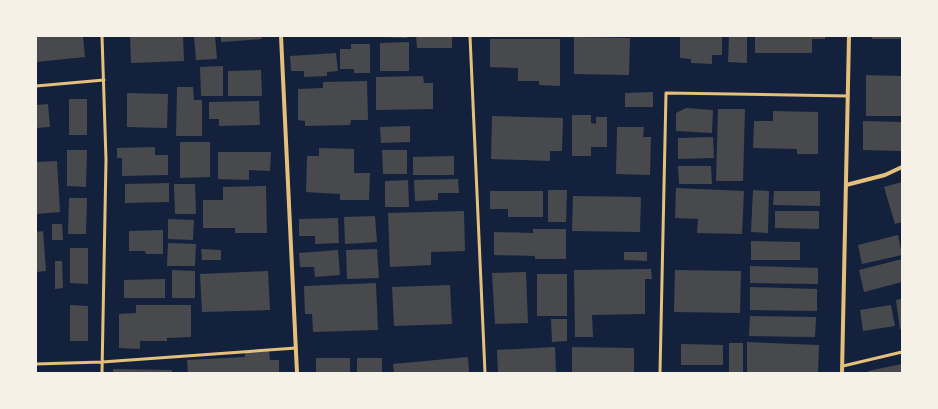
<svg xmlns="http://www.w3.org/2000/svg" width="938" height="409" font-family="'Titillium Web',sans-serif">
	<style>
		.building { fill: #48494c }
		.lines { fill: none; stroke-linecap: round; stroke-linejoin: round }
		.service { stroke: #e5c07b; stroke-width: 3 }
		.minor { stroke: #e5c07b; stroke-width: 4 }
	</style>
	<rect width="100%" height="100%" fill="#14213d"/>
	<!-- building -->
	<path class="building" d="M36,36H83L85,57L36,62Z
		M130,36H183L184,61L131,63Z
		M194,36H215L217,59L196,60Z
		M221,36H261L262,39L221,42Z
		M379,36H407V38L379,37Z
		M416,36H452V48H417Z
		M680,36H722V55H712V64L691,63V59L680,58Z
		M729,36H747V63L728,62Z
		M755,36H825V39H812V53H755Z
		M872,36H902V39H872Z
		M574,37L630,38L629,75L574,74Z
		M490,39H560V86L539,85V81H518V68L490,67Z
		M409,42V71H380V43Z
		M351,44H370V73H354V69H340V49H351Z
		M336,53L338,71L327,72V76L304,77V71H291L290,56Z
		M223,66V96H201L200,67Z
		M261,70L262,96H228V71Z
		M866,75L902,76V116H866Z
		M423,76L424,83H433V109L376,110V77Z
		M367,81L368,120H351L350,125L305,126V121L298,120V89L323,88V82Z
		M177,87H193L194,100H202V136H176Z
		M653,92V107H625V93Z
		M127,93L168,94L167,128L127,127Z
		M69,99H87V135H69Z
		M259,101L260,125L219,126V119H209V102Z
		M48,104L50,127L36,128V105Z
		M686,108L713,110L712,133L676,131V113Z
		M718,109H745L743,181H716Z
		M773,111L818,112V154H797V149L753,148L754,121H773Z
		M572,115H591V123L596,124V117H607V147H591V156H572Z
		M492,116L563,118L562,151H550V161L491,159Z
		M863,121L902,122V151L863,150Z
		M410,126V142L381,143L380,127Z
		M617,127H644L643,137H651L650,175L616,174Z
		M713,137L714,158L678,159V138Z
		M180,142H210V177L180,178Z
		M155,147V155H168V175L122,176V158H117V148Z
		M319,148L354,149V173H370L369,200H340V194L306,192L307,156H319Z
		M67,150H87L86,187L67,186Z
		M382,150H407V174H383Z
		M218,152H271L270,171L249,170V180L218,179Z
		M454,156V175H413V157Z
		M57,161L60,212L36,214V162Z
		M678,166H711L712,184H679Z
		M458,179L459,193H438V200L415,201L414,180Z
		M408,180L409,207H385V181Z
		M902,182V222L895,224L884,187Z
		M169,183V202L125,203V184Z
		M174,184H195L196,214H175Z
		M266,186L267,233H235V228H203V200H223V187Z
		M676,188L744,191L742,234L697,233L698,219L675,218Z
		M548,190H567L566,222H548Z
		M753,190L769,191L768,233L751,232Z
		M490,191H543V217H508V209H490Z
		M774,191H820V206L773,205Z
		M573,196L641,197L640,232L572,231Z
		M69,198H87L86,234H68Z
		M464,211L465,251L431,252V265L390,267L388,213Z
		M775,211H819V229L775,228Z
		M375,216L377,242L345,244L344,217Z
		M338,218L339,243L315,244V236H299V219Z
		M168,219L194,220L193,240L168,239Z
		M52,224H62L63,240H52Z
		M533,229H566V259H535V256L494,255V232L533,233Z
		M163,230V254H146L145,251H129V231Z
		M43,231L46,271L36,272V232Z
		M898,235L902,255L862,264L858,245Z
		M751,241L800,242V260H751Z
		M168,243L196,244L195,266H167Z
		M70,248H88V284L70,283Z
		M201,249L221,250V260H202Z
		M377,249L379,278L347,279L346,250Z
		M338,250L340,275L315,277L314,267H300L299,253Z
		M624,252H647V261L624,260Z
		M902,259V282L864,292L859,270Z
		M55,261H62L63,288L55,289Z
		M750,266L818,268V284L750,283Z
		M651,269L652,279H645V314L592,315L593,337H575L574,270Z
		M172,270L195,271V298H172Z
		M675,270L741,271L740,313L674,312Z
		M268,271L270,310L202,312L200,274Z
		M526,272L528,323L495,324L492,273Z
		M537,274H567V316H537Z
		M165,279V298H124V280Z
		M376,283L378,330L313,332L312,314H305L304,286Z
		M450,285L452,324L394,326L392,287Z
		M750,287L817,289V311L750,310Z
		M902,299V329H900L896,300Z
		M70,305L88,306V341H70Z
		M136,305H191V337L167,338V341H140V349L119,348V314L136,313Z
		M891,305L895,326L863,331L860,310Z
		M750,316L816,317L815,337L749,336Z
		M551,319H567V341L552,342Z
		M747,342L819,345L818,373H747Z
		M729,343H743V373H729Z
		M681,344L723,345V365H681Z
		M555,347L556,373H498L497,350Z
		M572,347L634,348V373H572Z
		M269,350L270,360H279V373H188L187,360L245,357V352Z
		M468,357L469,373H394L393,364Z
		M316,358H350V373H316Z
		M357,358H382V373H357Z
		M902,364V373H869L868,371Z
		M113,369L172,370V373H113Z"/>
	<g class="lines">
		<!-- service -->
		<path class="service" d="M470,36L485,373
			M36,86L104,80
			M36,364L102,362L296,348
			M843,366L902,352
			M102,373L106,160L102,36
			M660,373L666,93L848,96"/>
		<!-- minor -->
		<path class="minor" d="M281,36L297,373
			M846,185L885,175L902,167
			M842,373L849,36"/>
	</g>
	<!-- border -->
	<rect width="938" height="409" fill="none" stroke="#f6f1e7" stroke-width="74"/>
</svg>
